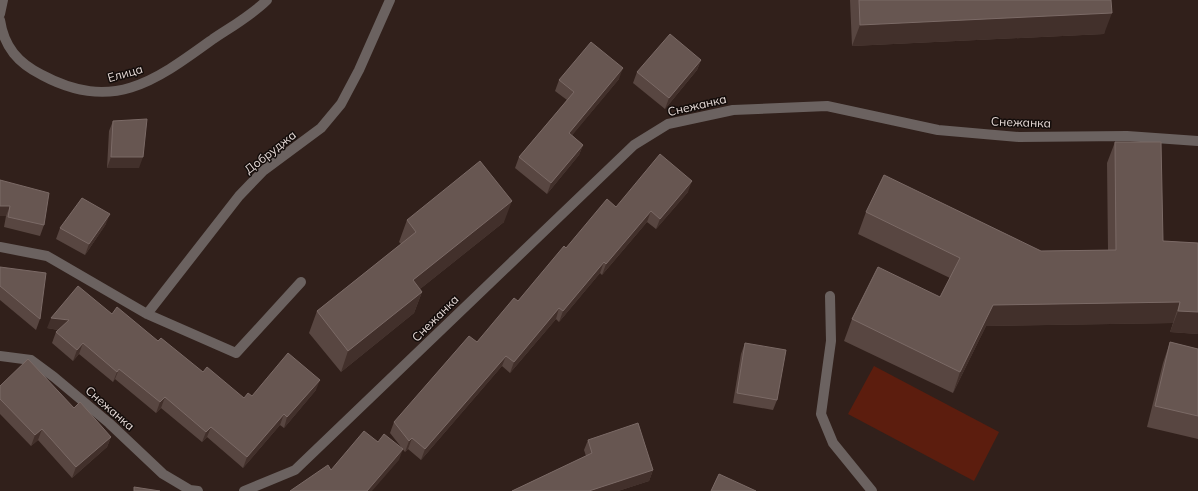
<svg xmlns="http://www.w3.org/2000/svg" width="1198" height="491" font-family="Mulish,sans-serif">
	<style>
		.green { fill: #5c1d0e }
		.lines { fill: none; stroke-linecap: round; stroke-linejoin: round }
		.minor { stroke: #6b6260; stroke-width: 10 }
		.wall { fill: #584641 }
		.shaded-wall { fill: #42302b }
		.building { fill: #675651; stroke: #7b6a66 }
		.labels { text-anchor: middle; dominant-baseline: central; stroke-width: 3; stroke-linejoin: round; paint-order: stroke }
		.street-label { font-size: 12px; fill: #e5d9d6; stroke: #130c0a }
	</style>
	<rect width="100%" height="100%" fill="#31201b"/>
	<!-- green -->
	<path class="green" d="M874,366L999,432L974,481L848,414Z"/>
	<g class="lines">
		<!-- minor -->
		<path class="minor" d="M0,14L3,0
			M0,20C4,47 18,63 42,75C113,113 155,81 213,39C231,27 252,15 267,0
			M0,247L47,256L147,314L236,353L301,282
			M830,296L831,341L821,414L833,443L872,491
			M147,314L239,196L263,171L321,128L341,104L359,70L390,0
			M0,356L31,360L54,377L109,423L163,474L190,490L198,491
			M244,491L295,470L634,145L668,124L733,110L827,106L938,130L1019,137L1127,136L1198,141"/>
	</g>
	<!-- wall -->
	<path class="wall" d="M850,0H1111L1104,34L852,46Z
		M701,60L697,70L665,109L633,83L637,72Z
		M619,79L572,135L583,145L579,155L547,194L515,168L519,157L567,100L555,91L559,80Z
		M113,121L139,168H107L109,131Z
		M1115,142L1163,241L1198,243V334L1170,332L1173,323L986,326L953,393L844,341L852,319L940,297L950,278L858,234L866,212L1041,251L1108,250L1107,163Z
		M0,180L44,225L40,236L4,227L6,216H0Z
		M688,192L656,229L647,222L602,275L600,273L559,322L556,319L510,373L502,366L421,460L408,449L405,452L390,433L394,422L477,342L518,301L566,248L616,207Z
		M407,220L504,222L420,289L422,292L414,313L341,372L309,333L317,311L401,244L399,242Z
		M106,224L85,255L56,239L60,228Z
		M0,267L40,319L36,330L0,300Z
		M112,314L158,341L203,372L244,398L252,396L316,390L284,428L280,425L243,468L207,437L202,442L161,408L156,413L115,379L113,382L79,354L73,361L52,343L56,332L58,330L47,328Z
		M1170,342L1198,349V439L1147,427L1163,363Z
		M745,343L777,400L773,410L733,403L741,354Z
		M0,386L74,408L111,437L107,447L72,478L38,440L31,446L0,414Z
		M588,440L653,470L649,481L618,491H512L586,456L584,450Z"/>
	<!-- shaded-wall -->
	<path class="shaded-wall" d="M1112,13L1104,34L852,46L860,25Z
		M701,60L697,70L665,109L669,98Z
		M623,68L619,79L565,144L569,133Z
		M583,145L579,155L547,194L551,183Z
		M111,157H143L139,168H107Z
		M692,181L688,192L656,229L660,219Z
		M512,201L504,222L405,301L413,280Z
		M0,206H10L6,216H0Z
		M651,211L647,222L602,275L606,264Z
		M110,214L106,224L85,255L89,244Z
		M604,262L600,273L559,322L563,311Z
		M422,292L414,313L341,372L348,351Z
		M1180,302L1173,323L986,326L953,393L960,372L993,305Z
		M559,308L556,319L510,373L514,362Z
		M1178,311L1198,312V334L1170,332Z
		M51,318L69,320L65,331L47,328Z
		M83,343L79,354L73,361L77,350Z
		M506,356L502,366L421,460L425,449Z
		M119,369L115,379L113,382L117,372Z
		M320,380L316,390L284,428L287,417Z
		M165,397L161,408L156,413L160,402Z
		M284,414L280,425L243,468L247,457Z
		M211,427L207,437L202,442L206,432Z
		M42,429L38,440L31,446L35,435Z
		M111,437L107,447L72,478L76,467Z
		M412,438L408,449L405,452L409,441Z
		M403,449L399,460L372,491H367Z
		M653,470L649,481L618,491H589Z"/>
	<!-- building -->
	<path class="building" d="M859,0H1111L1112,13L860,25Z
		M670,34L701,60L669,98L637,72Z
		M591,42L623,68L569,133L583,145L551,183L519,157L574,92L559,80Z
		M147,119L143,157H111L113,121Z
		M1115,142H1161L1163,241L1198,243V312L1178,311L1180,302L993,305L960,372L852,319L878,267L940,297L960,258L866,212L884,175L1041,251L1116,250Z
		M660,154L692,181L660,219L651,211L606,264L604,262L563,311L559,308L514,362L506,356L425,449L412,438L409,441L394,422L469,336L477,342L514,298L518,301L564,246L566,248L607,199L616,207Z
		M480,161L512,201L413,280L422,292L348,351L317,311L416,232L407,220Z
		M0,180L49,193L44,225L8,217L10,206H0Z
		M82,198L110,214L89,244L60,228Z
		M0,267L46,273L40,319L0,286Z
		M78,286L112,314L117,307L158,341L161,338L203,372L207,367L244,398L248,393L252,396L288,353L320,380L287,417L284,414L247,457L211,427L206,432L165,397L160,402L119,369L117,372L83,343L77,350L56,332L69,320L51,318Z
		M1170,342L1198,349V416L1155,406Z
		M745,343L786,350L777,400L737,393Z
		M28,359L74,408L80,402L111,437L76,467L42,429L35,435L0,399V386Z
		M638,423L653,470L589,491H512L592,453L588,440Z
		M364,431L378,442L384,434L403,449L367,491H290L328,465L331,470Z
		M719,474L756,491H711Z
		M134,487L160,491H134Z"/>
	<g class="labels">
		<!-- street labels -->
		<g class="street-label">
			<text transform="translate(125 73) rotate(-16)">Елица</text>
			<text transform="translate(697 105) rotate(-13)">Снежанка</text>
			<text transform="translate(1021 122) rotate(2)">Снежанка</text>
			<text transform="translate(270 152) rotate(-38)">Добруджа</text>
			<text transform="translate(435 318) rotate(-45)">Снежанка</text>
			<text transform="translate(110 408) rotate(41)">Снежанка</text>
		</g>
	</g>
</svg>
